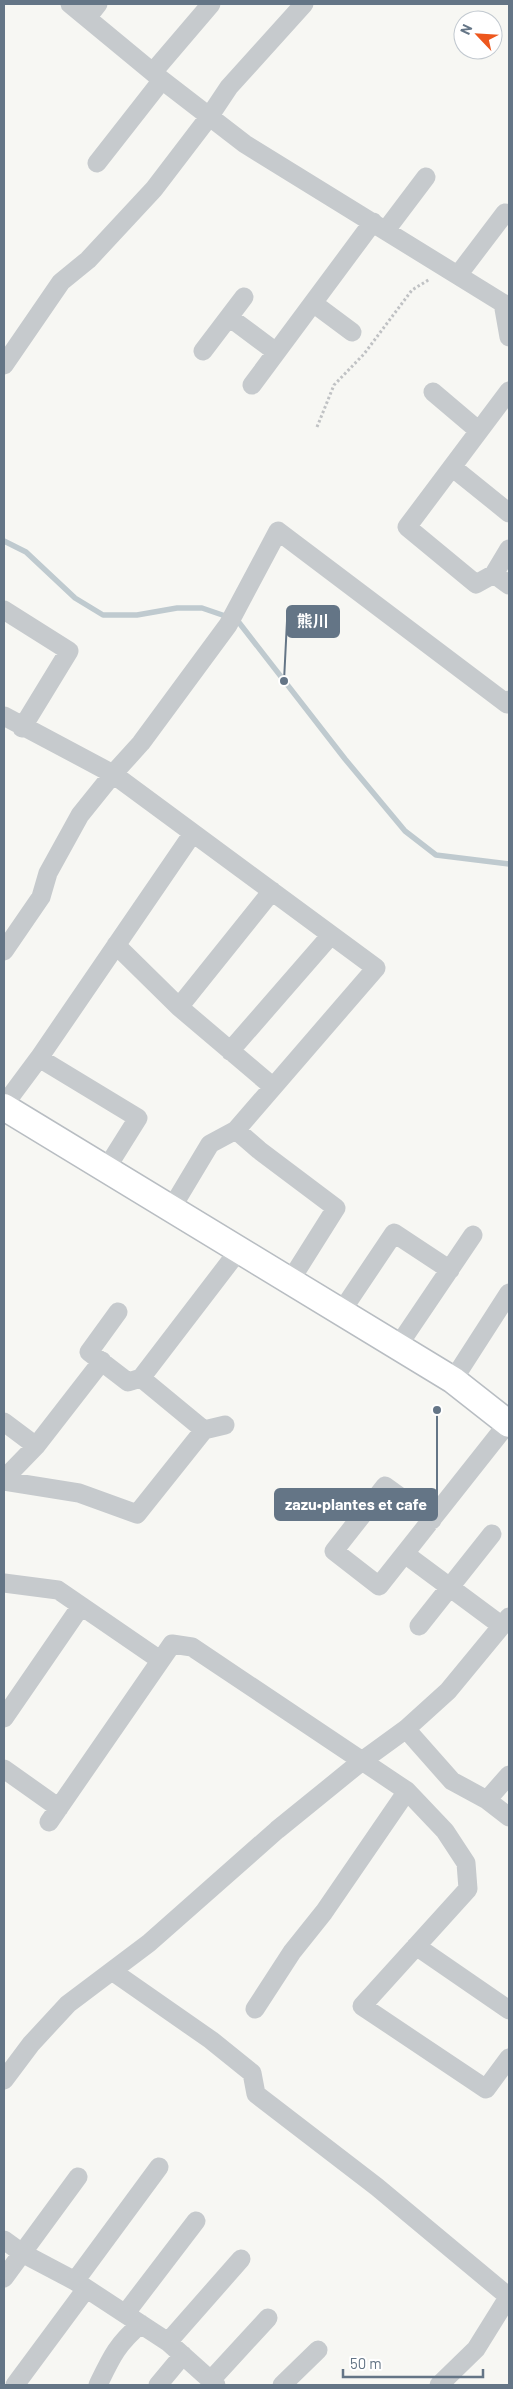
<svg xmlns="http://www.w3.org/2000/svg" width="513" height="2389" font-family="Barlow,'Noto Sans JP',sans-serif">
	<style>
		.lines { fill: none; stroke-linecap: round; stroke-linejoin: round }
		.stream { stroke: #bfcacf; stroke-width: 5.5 }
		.secondary-casing { stroke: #b8bdc2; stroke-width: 29 }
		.path { stroke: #c0c2c4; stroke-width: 3; stroke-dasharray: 2.5 2.5; stroke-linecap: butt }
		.street { stroke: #c6cacd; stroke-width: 19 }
		.secondary { stroke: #fff; stroke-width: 26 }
		.leader { fill: none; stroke: #647586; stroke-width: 2 }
		.callout-dot { fill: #647586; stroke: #fff; stroke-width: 2 }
		.callout { fill: #647586; stroke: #647586; stroke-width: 2 }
		.callout-label { font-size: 16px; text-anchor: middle; font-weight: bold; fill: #fff }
	</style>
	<rect width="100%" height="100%" fill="#f7f7f3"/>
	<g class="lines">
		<!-- stream -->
		<path class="stream" d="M4,541L26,552L75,598L103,615H137L177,608H202L237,620L345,759L405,831L436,855L509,864"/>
		<defs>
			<path id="secondary" d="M4,1107L453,1380L509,1424"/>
		</defs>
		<!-- secondary casing -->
		<use href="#secondary" class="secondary-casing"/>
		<!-- path -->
		<path class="path" d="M317,427L334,385L364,354L412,290L430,279"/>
		<!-- street -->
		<path class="street" d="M70,4L162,80L245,144L509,307
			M87,18L98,4
			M153,72L211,4
			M97,163L162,80
			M386,230L426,177
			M458,275L505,213
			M313,303L352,332
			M503,303L509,337
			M229,317L276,352
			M203,351L244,297
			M4,365L61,282L88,260L154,189L209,117L229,87L304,4
			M252,385L373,222
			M509,391L407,527L476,584L494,574L509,585
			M433,392L479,431
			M452,467L509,513
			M494,574L509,549
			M4,610L69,651L22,728
			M4,716L113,774L376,968L236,1130L210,1144L171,1209
			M116,945L179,1007L272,1086
			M4,951L41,897L48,873L80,815L113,774L141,743L228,625L278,531L507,704L509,700
			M179,1007L272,891
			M230,1051L331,935
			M39,1058L138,1118L106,1169
			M4,1105L39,1058L193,833
			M236,1130L259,1150L336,1208L290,1281
			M118,1312L89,1352L128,1382L141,1378L204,1430L225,1425
			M341,1312L394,1233L450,1270
			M398,1346L473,1235
			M141,1378L239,1250
			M453,1380L509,1293
			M4,1422L36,1446
			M4,1479L36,1446L102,1361
			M4,1481L79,1493L137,1514L204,1430
			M432,1520L385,1486L334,1551L379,1586C422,1532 465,1477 508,1423
			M405,1554L502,1626
			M4,1583L58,1590L160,1660
			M419,1626L492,1534
			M4,1718L81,1606
			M406,1729L452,1781L487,1800L509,1817
			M4,1769L59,1808
			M487,1800L509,1775
			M49,1822L172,1644L192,1647L407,1791L445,1831L466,1863L468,1889L362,2006L486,2089L509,2058
			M416,1946L509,2010
			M112,1971L211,2040L252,2073L256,2094L377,2187L509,2297
			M255,2009L292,1952L324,1912L407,1791
			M4,2080L31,2044L68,2004L149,1943L277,1830L362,1761L406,1729L448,1691L509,1617
			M4,2240L22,2253L75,2281L168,2342L216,2385
			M4,2278L78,2177
			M75,2281L159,2167
			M125,2314L196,2221
			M168,2342L241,2259
			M211,2380L268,2318
			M15,2385L86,2289
			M98,2385C111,2358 117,2344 141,2324
			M158,2385L183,2355
			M282,2385L318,2350
			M439,2385L476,2349L509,2296"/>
		<!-- secondary -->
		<use href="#secondary" class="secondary"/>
	</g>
	<!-- callouts -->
	<path class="leader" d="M284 681L287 621M437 1410L437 1505"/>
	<g class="callout-dot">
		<circle cx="284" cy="681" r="5"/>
		<circle cx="437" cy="1410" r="5"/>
	</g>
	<g class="callout">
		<rect x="287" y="606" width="52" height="31" rx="5"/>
		<rect x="275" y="1489" width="162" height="31" rx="5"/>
	</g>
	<g class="callout-label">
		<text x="313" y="627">熊川</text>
		<text x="356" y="1510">zazu•plantes et cafe</text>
	</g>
	<!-- border -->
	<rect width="513" height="2389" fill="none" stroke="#647586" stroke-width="10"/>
	<!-- north arrow -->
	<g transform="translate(478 35) rotate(295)"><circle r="24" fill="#ffffff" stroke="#c1c8cf"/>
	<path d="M0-4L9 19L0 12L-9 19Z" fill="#ed571d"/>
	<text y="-8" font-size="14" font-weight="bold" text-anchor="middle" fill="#647586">N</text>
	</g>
	<!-- scale -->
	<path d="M343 2369v8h140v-8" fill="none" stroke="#647586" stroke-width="2.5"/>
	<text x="350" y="2369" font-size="15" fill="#647586" stroke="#ffffff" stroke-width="4" paint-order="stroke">50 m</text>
</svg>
